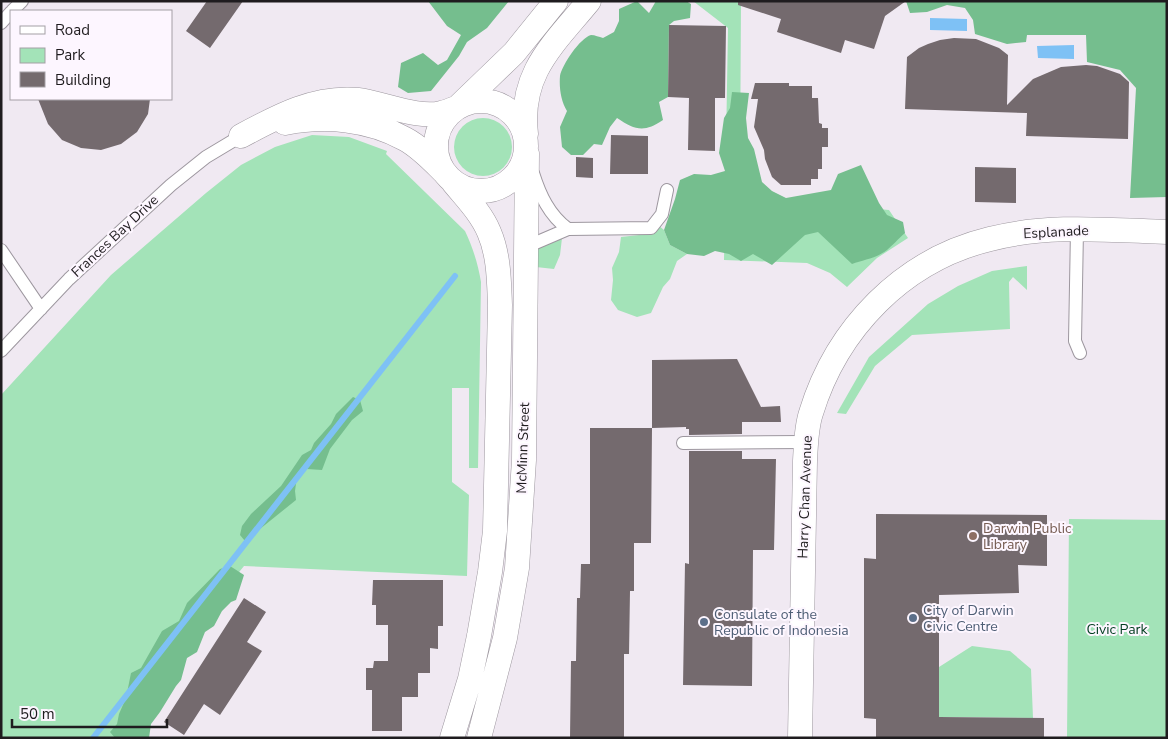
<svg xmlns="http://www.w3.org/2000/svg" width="1168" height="739" font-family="'Nunito Sans',sans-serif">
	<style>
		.green { fill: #a3e3b8 }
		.forest { fill: #75be8e }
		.water { fill: #7ec1f5 }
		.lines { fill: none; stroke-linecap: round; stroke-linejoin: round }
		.stream { stroke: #7ec1f5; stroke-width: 6 }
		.building { fill: #746a6e }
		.lane-casing { stroke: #9d979f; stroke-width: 14 }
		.street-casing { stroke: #9d979f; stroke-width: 25 }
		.lane { stroke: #fff; stroke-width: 12 }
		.street { stroke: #fff; stroke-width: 24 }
		.education-dot { fill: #8d6e63; stroke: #fdf6ff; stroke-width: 2 }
		.service-dot { fill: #5c6f8a; stroke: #fdf6ff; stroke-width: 2 }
		.labels { text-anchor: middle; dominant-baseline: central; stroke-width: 4; stroke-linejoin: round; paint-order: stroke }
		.street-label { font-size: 14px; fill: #1f1c1f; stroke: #fdf6ff }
		.education-label { font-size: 14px; fill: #785e54; stroke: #fdf6ff; text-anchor: start }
		.service-label { font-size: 14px; fill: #4e5e75; stroke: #fdf6ff; text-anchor: start }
		.park-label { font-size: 14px; fill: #023e20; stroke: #fdf6ff }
	</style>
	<rect width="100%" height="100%" fill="#f0e9f2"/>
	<!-- green -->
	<path class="green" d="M693,1H741L740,172L768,199L889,210L908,238L877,258L847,287L830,273L807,263L724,260L728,28Z
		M454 147a29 29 0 1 1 58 0a29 29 0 1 1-58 0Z
		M312,135L349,137L387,151L386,154L465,231C473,248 478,264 481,282L478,468H469V388H452V482L469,495L467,576L244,566L215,602L124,738H1V395L111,275L206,193L241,165L275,147Z
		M658,225L664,230L670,245L687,254L677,261L670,279L663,287L651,313L637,317L618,310L611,300L613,280L612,268L619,252L621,237L648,234Z
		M562,238L560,255L554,269L536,267L537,248Z
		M1027,266V290L1013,277L1009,282L1010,329L912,335L875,366L846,414L837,413L869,357L928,304L958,286L992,271Z
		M1069,519L1167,520V738H1067Z
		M972,646L1010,651L1031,669L1033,718L939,717V667Z"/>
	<!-- forest -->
	<path class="forest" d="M428,1H509L487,28L467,42L459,56L431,91L408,93L398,87L401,63L423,53L438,65L447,60L461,35L447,26Z
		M637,1L649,13L656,1H686L691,4L690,18L674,21L669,25L668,97L659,102L663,120C644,133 635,130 617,118L610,127L602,145L594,144L583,155H571L562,147L560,127L567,111C561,101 559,88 560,76C562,65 580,38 591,35C595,35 599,37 603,38L614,32L619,21V9Z
		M906,1H1167V197L1130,198L1136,88L1120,70L1087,62L1086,35H1027L1026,42L1007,44L975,34L973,20L965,8L947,5L927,12L910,13Z
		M732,92L749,93L746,118L748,138L754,149L762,182L772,191L786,198L831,190L838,174L861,165L879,203L887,215L903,222L905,233C899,238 892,246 887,250C877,258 863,260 852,264L818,232L805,235L772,265L753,254L741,261L729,254L715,251L704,256L687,254L670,245L664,230L675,199L680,180L694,174L711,175L725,171L719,153L724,118L730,108Z
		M353,397L360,400L363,411L352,420L330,449L322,470L307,469L297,476L295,491L296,500L245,541L240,535L242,526L251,514L281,486L302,455L311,450L314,443L331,424L336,414Z
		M230,566L244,575L236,600L231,602L222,611L214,626L205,632L197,652L187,658L181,680L176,686L160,712L151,724L149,738H115L110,732L117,724L119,714L126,698L131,673L141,668L162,631L179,621L187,603L220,569Z"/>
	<!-- water -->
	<path class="water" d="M930,18L967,19V31L930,30Z
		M1074,45V59L1038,58L1037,46Z"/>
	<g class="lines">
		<!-- stream -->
		<path class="stream" d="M93,738L455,276"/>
	</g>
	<!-- building -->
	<path class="building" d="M207,1H243L210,48L186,31Z
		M738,1H906L885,16L874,49L845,40L841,53L777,32L781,19L738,5Z
		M669,25L726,26L725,98H715V151L688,150L689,98L668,97Z
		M954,38L976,39L999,48L1008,55L1007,105L1033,79L1061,67L1086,65L1097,66L1120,74L1129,82L1128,139L1026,136L1027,113L905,109L907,57L919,48L928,44L940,40Z
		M755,83H789V86H812V98H818L819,123L822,124V128H828V147H822V169H818V179H811V185H781L772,177L765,159L764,150L754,127L758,99H751Z
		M38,99H150L148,114L137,132L121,144L101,150L81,148L62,140L48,124Z
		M611,135L648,136V174H610Z
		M576,157L593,158V178L576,177Z
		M975,167L1016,168V203L975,202Z
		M737,359L761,407L780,406L781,422H742V434L689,435V429H686V427L652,428V360Z
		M590,428H652L651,543H634V591H630L629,654H624V738H570L571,661H576L577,598H580L581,564H590Z
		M689,451H742V459H776L774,550H753L752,686L683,685L685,563L689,564Z
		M876,514L1047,515V566L1018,565L1019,593L939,595V717L1044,718V738H876V719L864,718V558L876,559Z
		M373,580H443V626H438V649L430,648V673H418V697H402V731H372V690H366V668H373L374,661H388V625H376V605H372Z
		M244,598L266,612L247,642L262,651L220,715L204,704L184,735L164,722Z"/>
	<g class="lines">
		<defs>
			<path id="lane" d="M12,11L22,1
				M1,23L11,12
				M533,173C540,195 549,215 568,229
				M1077,230L1075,341L1080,353
				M526,247L568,229L651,228L662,214L667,190
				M1,250L41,309
				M1,351L69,279L171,185L206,157L241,136
				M683,443L806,442"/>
			<path id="street" d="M436 146a45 45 0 1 1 90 0a45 45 0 1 1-90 0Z
				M459,106L514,53L556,1
				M285,123C326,115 369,119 405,139C420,147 432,160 444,172
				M526,134C519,73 553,45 589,1
				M241,136C278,116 315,96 358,100C382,103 419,119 441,113C446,112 451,110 456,108
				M452,738L470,679L479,636L490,572L495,531L500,305C499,281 499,255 489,232C481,213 466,198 453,182
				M479,738L505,638L517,568L524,460L527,154
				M800,738L805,461C806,445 806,428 811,413C837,328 903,260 990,239C1047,224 1108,230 1167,232"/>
		</defs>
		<!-- lane casing -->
		<use href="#lane" class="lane-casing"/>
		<!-- street casing -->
		<use href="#street" class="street-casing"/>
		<!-- lane -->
		<use href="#lane" class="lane"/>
		<!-- street -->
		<use href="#street" class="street"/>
	</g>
	<!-- markers -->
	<circle class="education-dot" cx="973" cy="536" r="5"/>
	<g class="service-dot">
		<circle cx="913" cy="618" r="5"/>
		<circle cx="704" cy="622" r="5"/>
	</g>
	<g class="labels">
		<!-- street labels -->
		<g class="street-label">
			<text transform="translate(1056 232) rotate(-3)">Esplanade</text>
			<text transform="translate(115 236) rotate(-43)">Frances Bay Drive</text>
			<text transform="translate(523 448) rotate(-88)">McMinn Street</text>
			<text transform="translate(805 497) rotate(-88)">Harry Chan Avenue</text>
		</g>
		<!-- education labels -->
		<g class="education-label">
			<text x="983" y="528">Darwin Public<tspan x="983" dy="16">Library</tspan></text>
		</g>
		<!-- service labels -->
		<g class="service-label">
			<text x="923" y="610">City of Darwin<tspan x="923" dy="16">Civic Centre</tspan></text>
			<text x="714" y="614">Consulate of the<tspan x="714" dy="16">Republic of Indonesia</tspan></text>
		</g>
		<!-- park labels -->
		<g class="park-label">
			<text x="1117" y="629">Civic Park</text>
		</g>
	</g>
	<!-- border -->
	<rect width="1168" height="739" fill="none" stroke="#1f1c1f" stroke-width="5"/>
	<!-- legend -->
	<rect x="10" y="10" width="162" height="90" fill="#fdf6ff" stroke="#a49fa5"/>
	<rect x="20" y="26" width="25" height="8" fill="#ffffff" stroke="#a49fa5"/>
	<text x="55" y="35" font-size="15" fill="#1f1c1f">Road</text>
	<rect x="20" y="48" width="25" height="15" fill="#a3e3b8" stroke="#a49fa5"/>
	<text x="55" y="60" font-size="15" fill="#1f1c1f">Park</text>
	<rect x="20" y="72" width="25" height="15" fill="#746a6e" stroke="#a49fa5"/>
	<text x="55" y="85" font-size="15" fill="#1f1c1f">Building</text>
	<!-- scale -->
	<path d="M12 719v8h155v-8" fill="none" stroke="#1f1c1f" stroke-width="2.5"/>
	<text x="20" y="719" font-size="15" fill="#1f1c1f" stroke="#fdf6ff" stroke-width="4" paint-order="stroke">50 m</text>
</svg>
